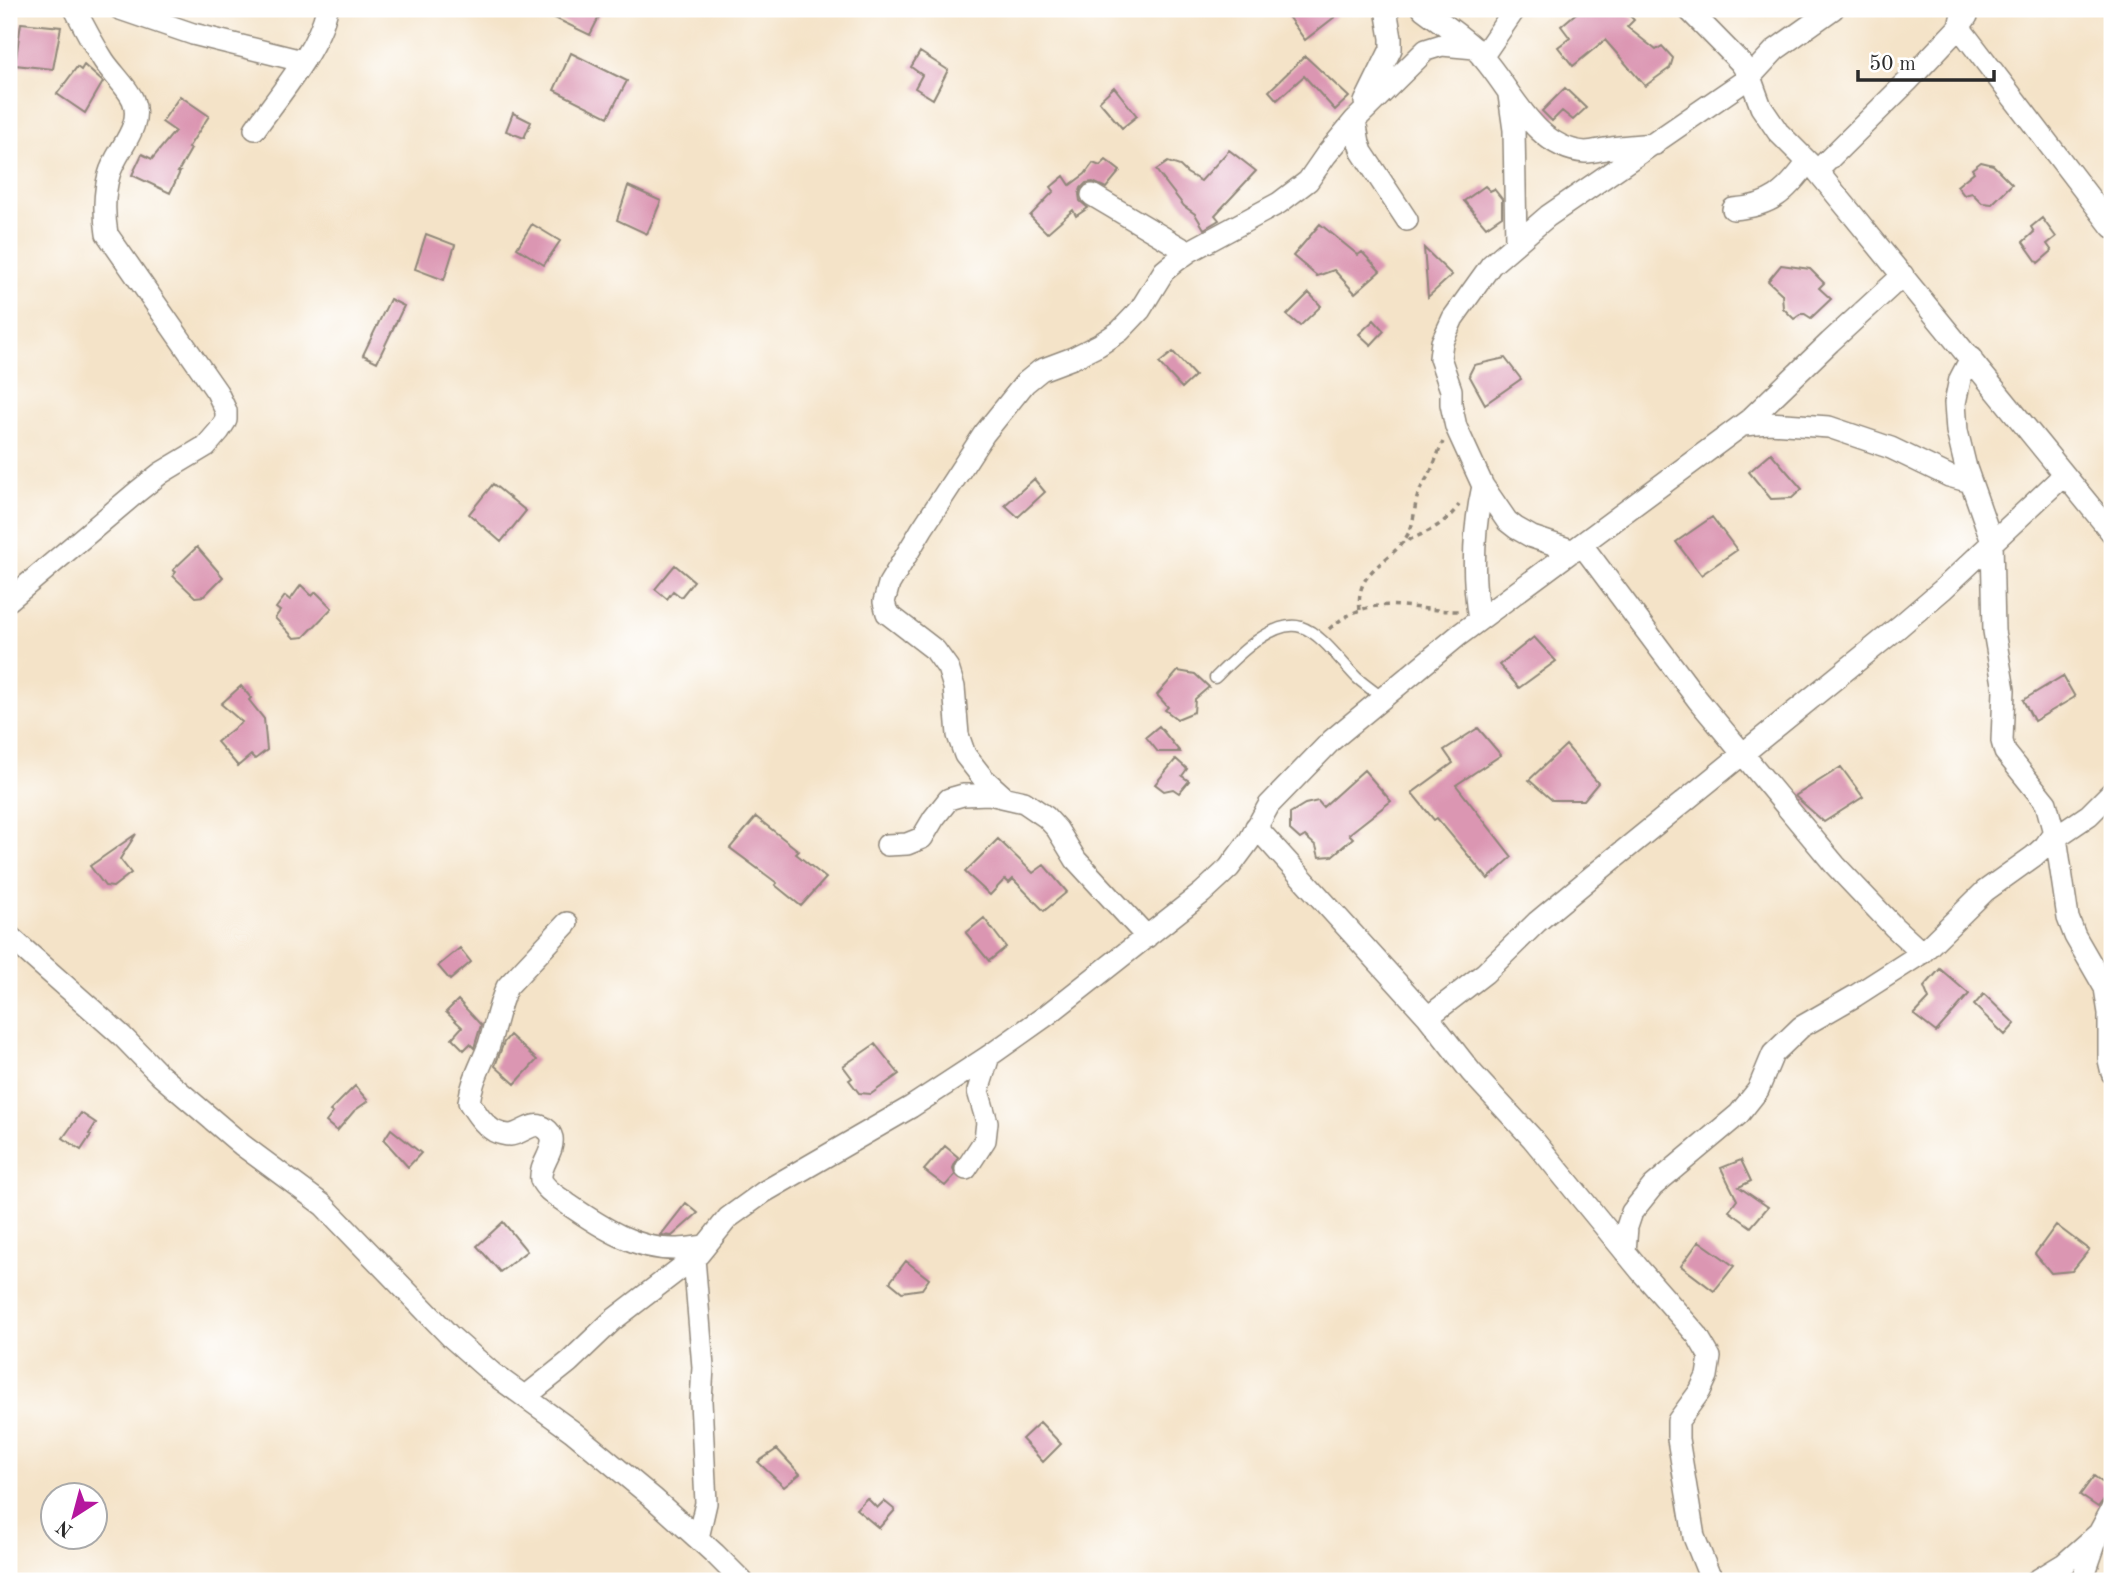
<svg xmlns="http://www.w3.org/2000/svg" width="2121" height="1590" font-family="'Old Standard TT',serif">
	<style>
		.building { fill: #db96b2 }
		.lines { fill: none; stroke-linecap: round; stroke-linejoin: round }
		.service-casing { stroke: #90877a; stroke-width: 13 }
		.minor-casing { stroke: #90877a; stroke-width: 24 }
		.path { stroke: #90877a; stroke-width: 3.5; stroke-dasharray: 5 5; stroke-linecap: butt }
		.service { stroke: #fff; stroke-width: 10 }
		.minor { stroke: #fff; stroke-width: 21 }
	</style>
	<rect width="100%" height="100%" fill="#fff"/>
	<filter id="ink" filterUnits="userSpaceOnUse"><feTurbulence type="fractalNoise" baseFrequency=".0143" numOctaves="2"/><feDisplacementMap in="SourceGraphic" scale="14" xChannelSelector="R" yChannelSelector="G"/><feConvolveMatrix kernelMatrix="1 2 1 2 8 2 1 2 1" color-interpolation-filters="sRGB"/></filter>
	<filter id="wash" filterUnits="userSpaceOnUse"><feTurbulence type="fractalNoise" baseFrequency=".00686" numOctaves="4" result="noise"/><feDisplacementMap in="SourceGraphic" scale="28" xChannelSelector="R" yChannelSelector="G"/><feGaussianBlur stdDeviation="1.57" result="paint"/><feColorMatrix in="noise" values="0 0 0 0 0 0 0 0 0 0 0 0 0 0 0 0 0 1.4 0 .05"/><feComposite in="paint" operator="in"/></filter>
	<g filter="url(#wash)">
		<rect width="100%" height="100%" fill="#f4e3c8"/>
		<g id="blocks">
			<!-- building -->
			<path class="building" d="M536,9H603L590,35Z
				M1297,9H1345L1305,40L1287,15Z
				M1581,9H1623L1634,20L1627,27L1656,50L1662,46L1673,58L1670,68L1645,86L1605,40L1573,66L1558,47L1570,38L1561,26Z
				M21,23L61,27L53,69L15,65Z
				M920,52L948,70L933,99L915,88L922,75L911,67Z
				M571,53L627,81L608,117L554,90Z
				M1305,56L1349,97L1335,110L1304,76L1277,100L1269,91Z
				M84,65L103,82L85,113L57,94L77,67L81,70Z
				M1114,87L1137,116L1122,128L1099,101Z
				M1565,88L1586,108L1573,120L1562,111L1552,121L1542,111Z
				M180,96L209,116L188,148L191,149L178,172H180L170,193L132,175L142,154L152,159L175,131L162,122Z
				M513,113L531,122L524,138L506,131Z
				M1229,150L1256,171L1215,215L1219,220L1204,229L1195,214L1184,206L1156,170L1168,162L1180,166L1187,173L1201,181Z
				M1106,160L1120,171L1106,188L1093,182L1086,183L1081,188L1079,194L1080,201L1088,208L1076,216L1073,210L1047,233L1030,216L1054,191L1051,187L1064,176L1070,185L1085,174L1093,163L1100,166Z
				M1981,162L1993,165L2012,184L1992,204L1982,203L1972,193L1964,195L1957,186L1974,172L1972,169Z
				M628,186L661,201L647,234L617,220Z
				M1485,186L1490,191L1494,189L1502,199V216L1486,227L1464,201Z
				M2042,218L2056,237L2047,244L2052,251L2038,263L2023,242L2034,232L2031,227Z
				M532,224L560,241L544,265L517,248Z
				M1320,224L1358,255L1362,252L1380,271L1355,293L1334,270L1317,276L1293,256Z
				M426,234L455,245L444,280L415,269Z
				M1424,248L1452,275L1428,297Z
				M1781,265L1810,269L1824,283L1819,288L1831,299L1811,318L1803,313L1794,319L1783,308L1782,294L1768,281Z
				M1309,293L1321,306L1300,326L1287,315Z
				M390,299L404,306L377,362L363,355Z
				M1374,320L1384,331L1371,345L1359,334Z
				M1173,352L1195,376L1182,388L1159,363Z
				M1505,358L1521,379L1485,404L1469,375L1474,365Z
				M1771,453L1802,489L1792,498L1771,499L1749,472Z
				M1034,479L1045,492L1018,517L1005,505Z
				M493,484L526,511L501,542L469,514Z
				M1712,517L1737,550L1701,575L1676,542Z
				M197,547L223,577L204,596L195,597L173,576L176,572L173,570Z
				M675,565L694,581L681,597L673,591L667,599L655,589Z
				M301,585L312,596L316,592L332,608L304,637L294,638L275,618L280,611L276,608L285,596L290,600Z
				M1534,637L1556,661L1519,688L1499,665Z
				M1178,671L1195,674L1209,687L1195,699L1194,712L1177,719L1165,710L1168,707L1157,695Z
				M2063,676L2075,697L2034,721L2023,700Z
				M241,686L251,698L249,700L264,719L267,750L255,759L251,755L238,766L217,742L242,722L221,704Z
				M1159,726L1180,752H1158L1146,737Z
				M1478,728L1501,755L1456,785L1512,857L1488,879L1437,818L1434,820L1412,793L1453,763L1444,750Z
				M1566,745L1598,783L1584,800H1552L1529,780Z
				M1176,759L1187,769L1182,776L1189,781L1179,793L1173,789L1164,791L1155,784Z
				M1841,767L1863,797L1824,822L1795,796Z
				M1364,770L1391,801L1349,834L1353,838L1332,856L1319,857L1316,846L1305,836L1300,839L1290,830V813L1305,804L1318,801L1323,807Z
				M756,817L799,851L796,854L826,878L801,906L775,885L777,883L730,848Z
				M136,834L120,859L131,873L113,887L105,886L90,866Z
				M998,839L1033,873L1044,865L1067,892L1044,911L1013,879L1009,883L1005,879L990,895L965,872Z
				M984,918L1006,947L989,961L966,933Z
				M460,948L471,962L450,980L438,966Z
				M1940,969L1969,994L1936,1032L1914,1015L1929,999L1924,987Z
				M1984,994L2015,1024L2005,1035L1974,1005Z
				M458,1000L481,1025L474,1048L470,1044L464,1050L452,1038L462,1027L446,1012Z
				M510,1035L537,1060L515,1084L495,1066L504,1042Z
				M875,1044L899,1074L871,1094L859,1093L849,1080L852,1078L843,1066Z
				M355,1086L368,1101L354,1111L337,1131L326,1122L333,1113L330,1111Z
				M81,1113L96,1123L89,1134L91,1135L81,1150L63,1138Z
				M391,1129L421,1153L408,1167L384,1140Z
				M945,1146L958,1157L953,1168L955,1175L945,1186L924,1170Z
				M1741,1160L1751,1181L1739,1187L1768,1207L1751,1227L1729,1211L1737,1200L1721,1168Z
				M686,1203L698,1213L672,1236L661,1235Z
				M503,1222L527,1251L500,1272L477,1246Z
				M2056,1225L2089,1250L2072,1271L2051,1273L2035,1254Z
				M1699,1241L1734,1266L1714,1291L1681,1266Z
				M906,1261L929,1279L922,1289L902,1292L890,1282Z
				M1040,1422L1061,1444L1043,1462L1022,1439Z
				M777,1449L800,1474L784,1487L758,1462Z
				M2094,1476L2112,1490V1496L2105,1498L2098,1507L2080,1495Z
				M867,1498L877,1508L884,1501L895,1510L879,1528L856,1509Z"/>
		</g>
	</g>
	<g filter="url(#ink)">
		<use href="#blocks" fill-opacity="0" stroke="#90877a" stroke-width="2"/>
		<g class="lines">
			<defs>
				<path id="service" d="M1215,678C1233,660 1273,618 1301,627C1321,633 1342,663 1357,678C1365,685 1375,692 1383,698"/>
				<path id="minor" d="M120,9L193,34L302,61
					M1423,9C1440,22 1459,34 1474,48C1509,81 1530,148 1585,152C1593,152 1603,149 1612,148C1626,146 1640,145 1655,144
					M1688,9L1741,63L1750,77L1761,107L1778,132L1817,171L2112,533
					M1963,9L1959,27L2112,227
					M1482,57L1515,9
					M1509,95L1514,130L1516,243
					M1365,102L1391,49V38L1386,9
					M1355,120L1359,143L1362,152L1407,220
					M255,129C279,95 318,50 327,9
					M1817,171L1908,81L1959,27L1967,16
					M1092,195L1188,252
					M1733,209C1772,206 1786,192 1808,162
					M1971,358L1960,379L1955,403L1957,431L1966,468L1992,542L1994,631L2004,690L2002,741L2005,752L2046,803L2057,844L2068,918L2075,936L2105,988L2109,1013V1060L2112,1073
					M1743,425L1769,423L1829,427L1891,448L1949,476L1971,482
					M1582,545L1698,700L1835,865L1894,927L1922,953
					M1574,551L1532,537L1516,528L1507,521L1483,486L1456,427L1451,404V390L1440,358L1442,342L1453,318L1491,265L1548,216L1750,77L1775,50L1833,9
					M9,600L137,492L161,473L206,446L219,431L226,420V411L217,392L107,234C104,216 104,193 109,175C116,149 144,128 133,100C128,88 112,73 104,61C93,44 84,27 75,9
					M1479,620C1472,576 1473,530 1483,486
					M1004,797L983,778L965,755L958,735L954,687L948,668L935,650L887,613L884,602L889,584L922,529L984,434L1025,383L1041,370L1073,358L1099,345L1120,331L1140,310L1164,271L1176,261L1190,251L1279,203L1308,181L1326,155L1355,120L1426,50L1442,45L1475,48
					M1256,827L1428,1017L1471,1072L1532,1138L1640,1270L1697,1335L1710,1357L1707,1376L1700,1391L1678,1421V1439L1694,1537L1708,1572L1714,1581
					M2055,838L2089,815L2112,792
					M887,845L907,844L922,838L934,818L949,799L963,795L989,794L1024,802L1046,817L1057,829L1076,860L1147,937
					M567,923L507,987C498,1006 495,1026 489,1045C481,1066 472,1080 469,1102C476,1113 483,1124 494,1131C498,1133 506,1135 510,1135C523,1134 533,1119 546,1129C549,1131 551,1134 552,1138C554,1153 539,1165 541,1180C547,1192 559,1197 569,1205C601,1227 638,1251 678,1249C687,1249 696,1247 705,1246
					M9,936L122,1036L160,1075L242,1145L323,1205L450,1336L492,1373L572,1431L653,1498L715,1554L742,1581
					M1428,1017L1485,973L1537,922L1590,878L1900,626L1942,590L2064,475
					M966,1169L985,1140L987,1122L978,1091L989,1056
					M1625,1252L1627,1227L1632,1212L1653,1186L1739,1114L1758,1090L1773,1054L1801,1027L1855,996L1922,953L1985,891L2034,856L2045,846L2054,833
					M694,1258L703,1367L701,1401L706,1503L698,1538
					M525,1397L569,1362L613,1320L699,1254L728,1218L764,1192L911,1107L989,1056L1047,1015L1202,893L1229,868L1249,841L1269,805L1332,740L1459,635L1749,420L1830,342L1903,275
					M2036,1581L2064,1564L2099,1533L2112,1509
					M2082,1581L2097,1538"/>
			</defs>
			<!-- service casing -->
			<use href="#service" class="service-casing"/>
			<!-- minor casing -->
			<use href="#minor" class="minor-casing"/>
			<!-- path -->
			<path class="path" d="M1399,544C1423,534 1443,527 1459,505
				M1360,610C1354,566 1395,564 1410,530C1415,519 1414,504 1419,492C1422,485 1426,480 1430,473C1435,463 1438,452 1443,442
				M1329,629C1374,590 1406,611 1458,611"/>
			<!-- service -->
			<use href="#service" class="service"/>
			<!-- minor -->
			<use href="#minor" class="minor"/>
		</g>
	</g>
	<!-- margin -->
	<rect width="2121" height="1590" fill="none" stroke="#fff" stroke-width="35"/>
	<!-- north arrow -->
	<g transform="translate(74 1516) rotate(216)"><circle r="33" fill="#ffffff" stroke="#aaaaaa" stroke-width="2"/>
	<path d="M0-5L12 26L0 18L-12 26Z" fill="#b5179e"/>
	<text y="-10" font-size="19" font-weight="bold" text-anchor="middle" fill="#2b2b2b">N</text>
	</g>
	<!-- scale -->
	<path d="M1858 70v10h136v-10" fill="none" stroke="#2b2b2b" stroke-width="3.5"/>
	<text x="1869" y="70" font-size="21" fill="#2b2b2b" stroke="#ffffff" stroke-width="5" paint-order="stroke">50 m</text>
</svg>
